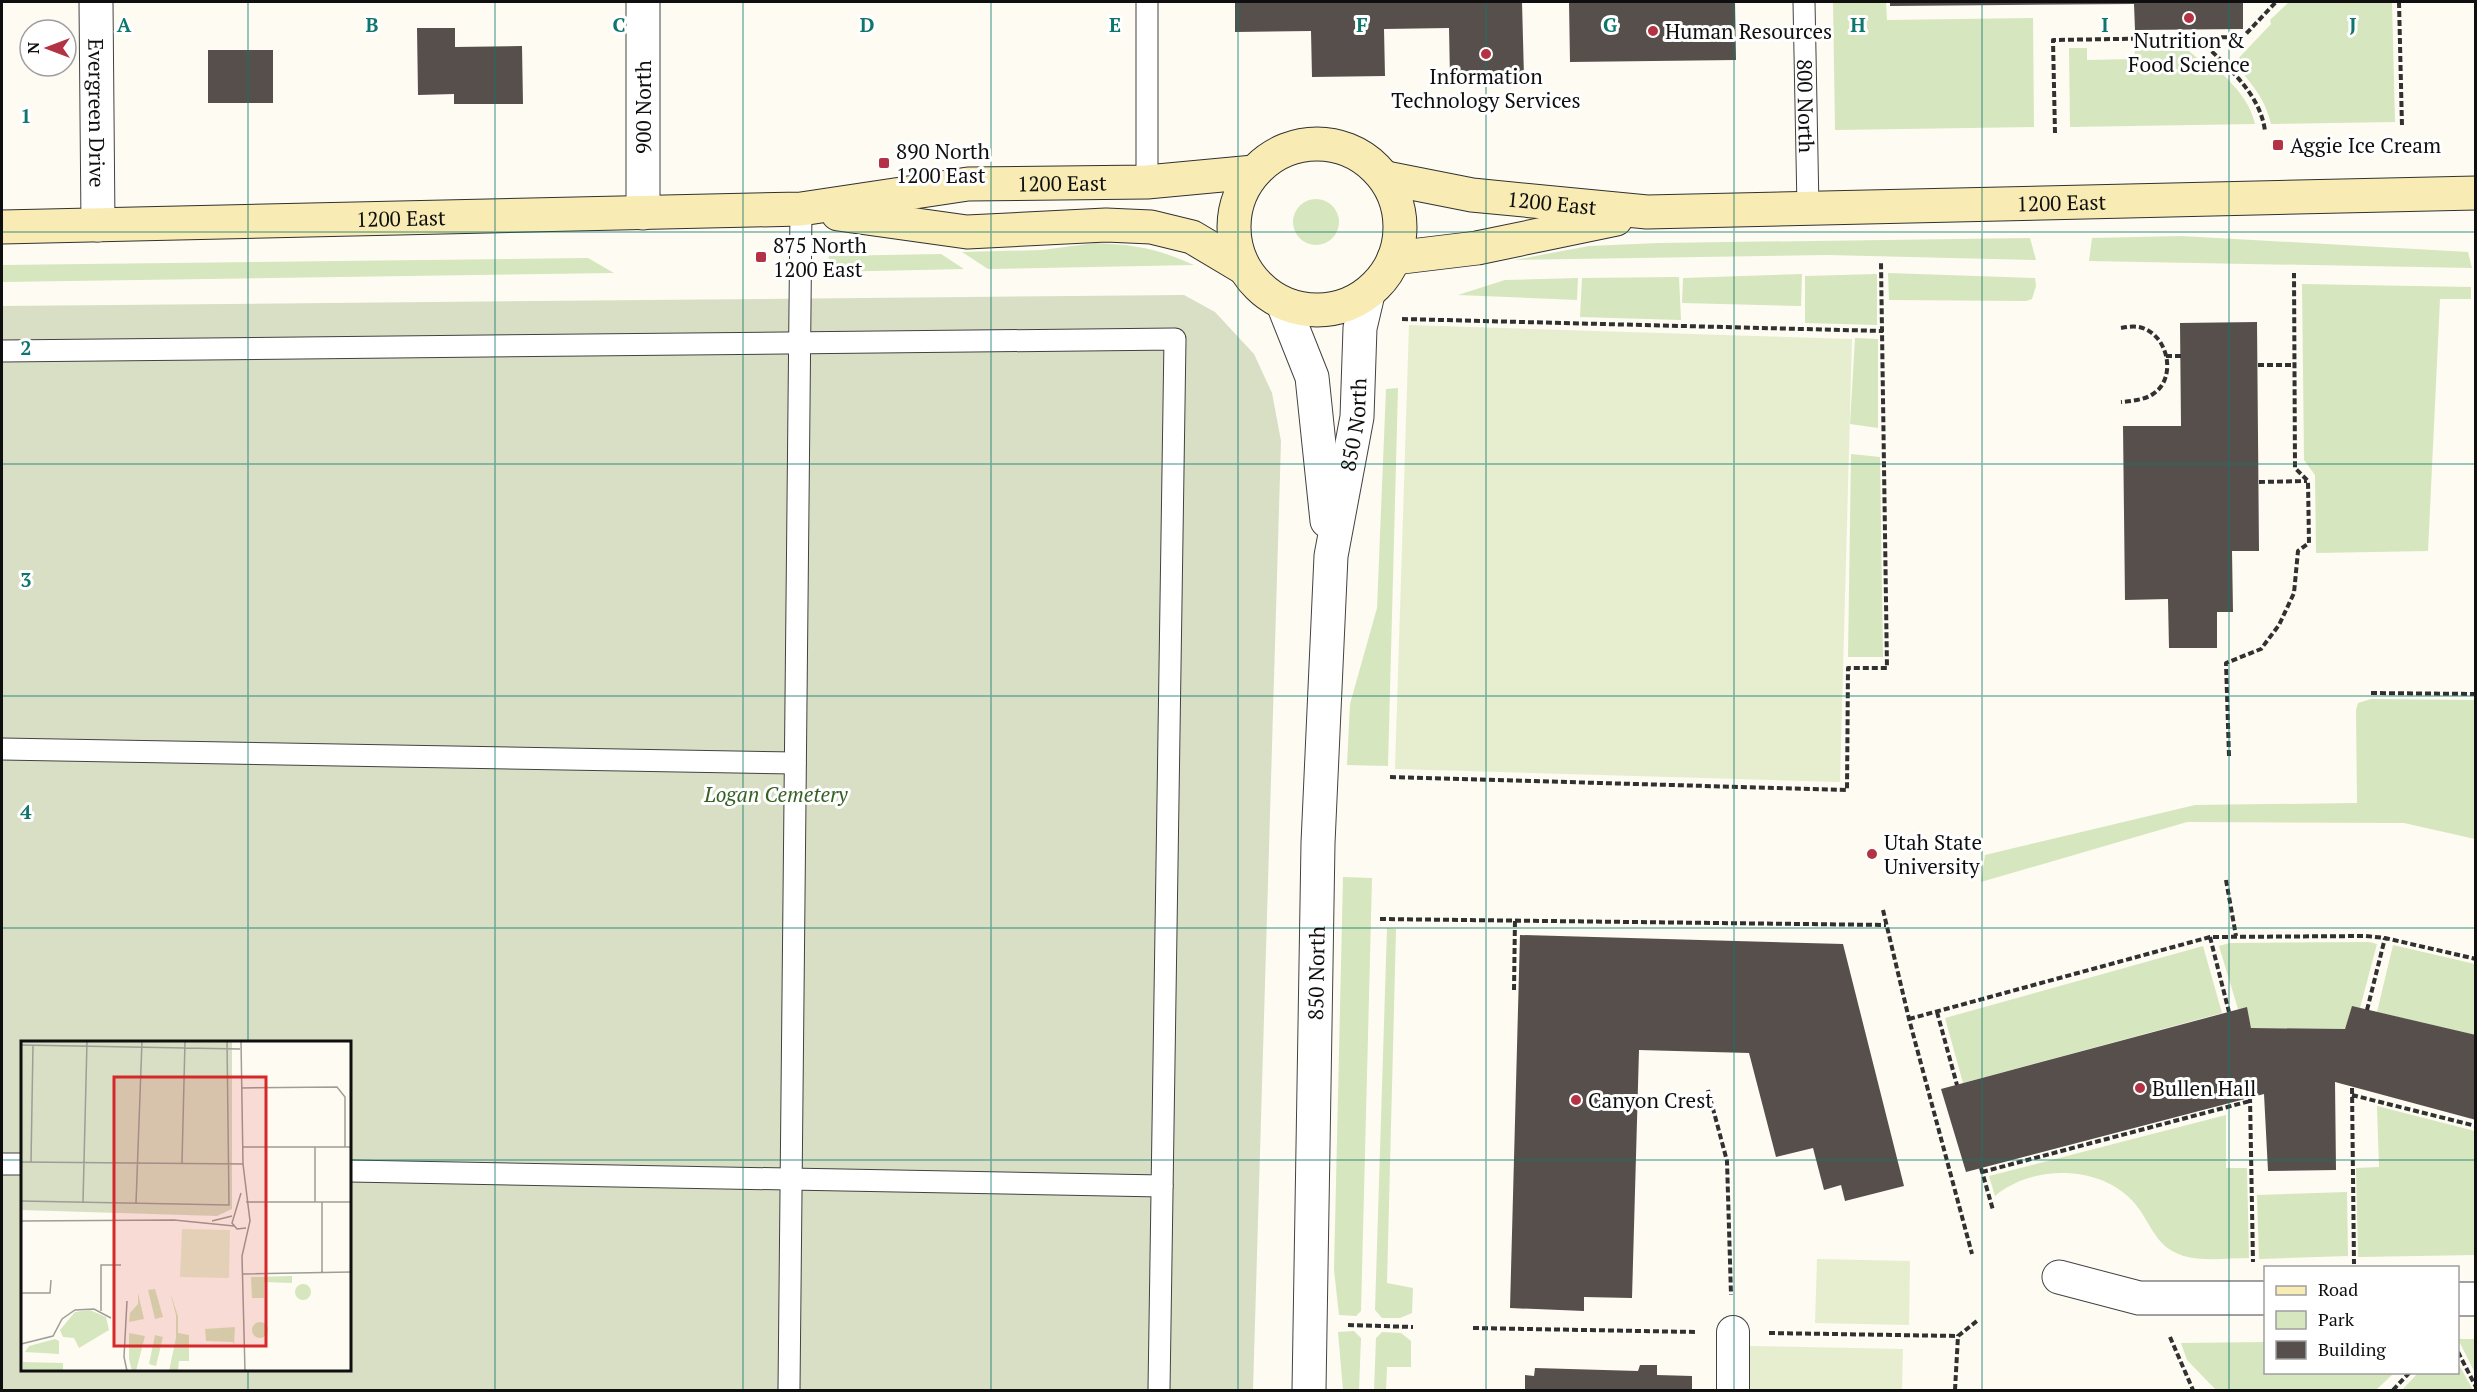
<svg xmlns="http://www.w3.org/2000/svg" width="2477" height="1392" font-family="'PT Serif',serif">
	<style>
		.green { fill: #d6e6be }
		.cemetery { fill: #d8dfc4; fill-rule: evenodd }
		.pitch { fill: #e6eecf }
		.building { fill: #574f4c }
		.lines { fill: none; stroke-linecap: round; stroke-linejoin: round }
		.service-casing { stroke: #424242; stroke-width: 23 }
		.pedestrian-casing { stroke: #424242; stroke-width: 34 }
		.minor-casing { stroke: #424242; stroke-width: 35 }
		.secondary-casing { stroke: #313131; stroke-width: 35 }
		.path { stroke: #313131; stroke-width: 4; stroke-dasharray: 6 3; stroke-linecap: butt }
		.service { stroke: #fff; stroke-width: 21 }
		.pedestrian { stroke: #fff; stroke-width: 32 }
		.minor { stroke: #fff; stroke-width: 33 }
		.secondary { stroke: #f8ebb3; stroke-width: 33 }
		.grid { fill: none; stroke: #0f766e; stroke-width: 1.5; stroke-opacity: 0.55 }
		.poi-dot { fill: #b33243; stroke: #fff; stroke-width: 2 }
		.labels { text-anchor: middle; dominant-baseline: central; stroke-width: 6; stroke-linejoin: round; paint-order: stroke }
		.poi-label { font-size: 21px; fill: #0f0f0f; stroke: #fff; text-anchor: start }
		.street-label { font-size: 21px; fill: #0f0f0f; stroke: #fff }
		.park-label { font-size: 21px; font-style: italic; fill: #366124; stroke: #fff }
		.inset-road { fill: none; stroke: #9e9d97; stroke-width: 1.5 }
		.view { fill: #d62828; fill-opacity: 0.15; stroke: #d62828; stroke-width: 3 }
		.inset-edge { fill: none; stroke: #0f0f0f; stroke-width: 3 }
		.grid-label { font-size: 20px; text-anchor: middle; font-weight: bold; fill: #0f766e; stroke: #fff; stroke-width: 6; stroke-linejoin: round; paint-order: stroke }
	</style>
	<rect width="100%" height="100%" fill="#fefbf2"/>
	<!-- green -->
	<path class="green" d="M1833,2H1886L1887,20L2033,18L2034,127L1835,130Z
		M2289,2H2392L2395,122L2271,124C2265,98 2251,83 2234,63L2271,24L2270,20Z
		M2069,48H2087V60L2134,59L2135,50L2189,51L2216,74L2219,70C2235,87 2250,101 2255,124L2070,127Z
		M1293 222a23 23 0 1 1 46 0a23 23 0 1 1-46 0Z
		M2181,236L2468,252L2472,268L2089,261L2092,238Z
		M2030,238L2036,260L1828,255L1514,260L1589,246L1659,243Z
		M1095,243C1137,245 1155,248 1194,265L988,269L962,252L1042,250Z
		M941,254L964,269L826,272L829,256Z
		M588,258L614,273L2,282V265Z
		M1888,273L2035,278L2036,286L2032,299L2026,301L1889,300Z
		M1802,274L1801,306L1682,303L1683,278Z
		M1877,274V325L1805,323V276Z
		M1679,277L1681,320L1580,317L1582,278Z
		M1578,278L1577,300L1458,295L1505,280Z
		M2302,284L2471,287V299H2440L2428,551L2316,553L2315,475L2304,460Z
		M1855,338L1878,339V428L1850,424Z
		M1398,388L1388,766L1347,765L1350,704L1377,608L1386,389Z
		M1851,454L1880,457L1883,657H1848Z
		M2371,699L2475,700V839L2404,823L2187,822L1981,882L1985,855L2195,805L2357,803L2356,710L2358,703Z
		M1343,877L1372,878L1361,1311L1356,1316L1339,1315L1334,1270Z
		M1387,928L1396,929L1387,1283L1413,1288L1412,1313L1400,1318H1382L1375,1310Z
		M2369,942L2377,944L2360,1008L2352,1007L2345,1029L2251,1028L2247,1008L2238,1009L2219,946L2230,943Z
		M2393,945L2475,964V1035L2377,1012Z
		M2203,946L2222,1013L1963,1083L1945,1018Z
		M2377,1106L2475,1131V1255L2358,1257L2356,1168L2379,1167Z
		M2226,1115V1168H2247L2249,1258C2224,1258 2190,1264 2169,1249C2154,1239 2147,1218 2136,1205C2103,1164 2033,1164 1995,1196L1989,1176Z
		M2347,1192L2348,1256L2259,1259L2257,1195Z
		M1354,1331L1361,1338L1359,1390H1343L1338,1332Z
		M1382,1332L1401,1333L1411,1341V1367H1387L1386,1390H1374L1376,1338Z
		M2458,1339H2475V1373Z
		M2265,1342L2266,1372L2394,1373L2376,1390H2216L2187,1360L2181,1343Z
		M2458,1363L2473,1390H2402L2418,1373L2458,1372Z"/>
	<!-- cemetery -->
	<path class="cemetery" d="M1184,295L1215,312L1254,354L1272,393L1281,441L1253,1390H2V306ZM22,1042H350V1370H22Z"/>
	<!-- pitch -->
	<path class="pitch" d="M1409,325L1852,339L1840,782L1395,769Z
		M1817,1259L1910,1261L1909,1325L1815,1323Z
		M1750,1346L1903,1349L1902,1390H1749Z"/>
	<!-- building -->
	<path class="building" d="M1235,2H1522L1524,77L1450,78L1449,28L1384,29L1385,76L1312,77L1311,31L1235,32Z
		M1569,2H1735L1736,60L1570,62Z
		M1890,2H2243V29L2135,30L2134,4L1890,6Z
		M417,28H455V47L522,46L523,104H454V94L418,95Z
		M208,50H273V103H208Z
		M2257,322L2259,551H2232L2233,612H2217V648H2169L2168,599L2125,600L2123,426H2181L2180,323Z
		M1520,935L1843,944L1904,1186L1845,1201L1841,1185L1824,1190L1813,1148L1776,1157L1749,1053L1639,1050L1632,1298L1584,1297V1311L1510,1308Z
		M2352,1006L2476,1035V1120L2335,1082L2336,1170L2268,1171L2264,1094L1966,1172L1941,1089L2247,1007L2251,1028L2345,1029Z
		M1640,1365H1657V1375L1692,1376V1390H1525V1375L1534,1376L1535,1368L1638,1371Z"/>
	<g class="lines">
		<defs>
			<g id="service">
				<path d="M1147,2V182"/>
				<path id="s1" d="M1804,2L1808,208"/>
				<path d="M2,351L1175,339L1159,1390"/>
				<path d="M2,749L795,763"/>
				<path d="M2,1164H22"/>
				<path d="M350,1171L1162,1186"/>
				<path d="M789,1390L801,209"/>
			</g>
			<path id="pedestrian" d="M1733,1332V1390"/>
			<g id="minor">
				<path id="s2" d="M96,2L98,225"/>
				<path d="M643,2V213"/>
				<path d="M1283,304L1312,377L1327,521"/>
				<path d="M2059,1277L2139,1298H2266"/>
				<path d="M2458,1299H2476"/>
				<path id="s3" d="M1309,1390L1318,843L1331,556L1357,417L1360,328L1368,294"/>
			</g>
			<g id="secondary">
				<circle cx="1317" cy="227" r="83"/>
				<path id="s4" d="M1386,178L1472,195L1647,212L2476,193"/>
				<path d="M838,214L967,232L1106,225L1151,227L1192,237L1244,268"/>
				<path id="s5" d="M2,227L801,209L968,184L1147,182L1254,172"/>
				<path d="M1394,258L1477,248L1616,219"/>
			</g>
		</defs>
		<!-- service casing -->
		<use href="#service" class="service-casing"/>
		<!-- pedestrian casing -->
		<use href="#pedestrian" class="pedestrian-casing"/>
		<!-- minor casing -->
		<use href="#minor" class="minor-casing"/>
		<!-- secondary casing -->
		<use href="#secondary" class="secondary-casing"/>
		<!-- path -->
		<path class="path" d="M2399,2L2402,126
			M2199,39C2225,65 2260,92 2265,131
			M2055,133L2053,40L2243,37L2276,2
			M1402,319L1883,331
			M2121,328C2127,327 2133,326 2139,327C2168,333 2178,378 2153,394C2144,400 2132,401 2121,402
			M2166,356H2181
			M2258,365H2294
			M2259,482L2307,481
			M2371,693L2476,694
			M2229,756L2226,663L2261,649L2279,625L2294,593L2298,551L2309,543L2308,481L2295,468L2294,273
			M1390,777L1847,790L1848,668H1887L1881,263
			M2226,880L2236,936
			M1883,910L1909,1019L1972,1254
			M1380,919L1886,925
			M2210,937L2229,1012
			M1514,990L1515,919
			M2367,1010L2385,938
			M1937,1012L1957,1085
			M1909,1019L2210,937L2366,936L2385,938L2476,959
			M2352,1088L2354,1264
			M1708,1090L1727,1161L1731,1295
			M2352,1095L2476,1126
			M2250,1097L2253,1262
			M1981,1168L1993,1210
			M1982,1172L2250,1101
			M1348,1325L1413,1327
			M1473,1328L1696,1332
			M1769,1333L1958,1336
			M2170,1337L2193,1390
			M2458,1352L2476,1387
			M1955,1390L1958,1336L1977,1321
			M2393,1390L2410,1372"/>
		<!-- service -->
		<use href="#service" class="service"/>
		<!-- pedestrian -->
		<use href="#pedestrian" class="pedestrian"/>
		<!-- minor -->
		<use href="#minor" class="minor"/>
		<!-- secondary -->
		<use href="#secondary" class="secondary"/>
	</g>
	<!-- grid -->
	<path class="grid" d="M248,2V1042M495,2V1390M743,2V1390M991,2V1390M1238,2V1390M1486,2V1390M1734,2V1390M1982,2V1390M2229,2V1390M2,232H2476M2,464H2476M2,696H2476M2,928H2476M2,1160H22M350,1160H2476M248,1370V1390"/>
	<!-- markers -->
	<g class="poi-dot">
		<circle cx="2189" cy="18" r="6"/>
		<circle cx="1653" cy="31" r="6"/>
		<circle cx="1486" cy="54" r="6"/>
		<rect x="2272" y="139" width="12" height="12" rx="3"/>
		<rect x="878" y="157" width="12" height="12" rx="3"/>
		<rect x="755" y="251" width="12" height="12" rx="3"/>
		<circle cx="1872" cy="854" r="6"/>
		<circle cx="2140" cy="1088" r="6"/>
		<circle cx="1576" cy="1100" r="6"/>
	</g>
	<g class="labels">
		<!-- poi labels -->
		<g class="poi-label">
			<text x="1665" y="31">Human Resources</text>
			<text x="2189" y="40" text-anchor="middle">Nutrition &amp;<tspan x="2189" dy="24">Food Science</tspan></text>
			<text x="1486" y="76" text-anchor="middle">Information<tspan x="1486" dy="24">Technology Services</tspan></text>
			<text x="2290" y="145">Aggie Ice Cream</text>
			<text x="896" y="151">890 North<tspan x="896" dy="24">1200 East</tspan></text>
			<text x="773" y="245">875 North<tspan x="773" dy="24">1200 East</tspan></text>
			<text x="1884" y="842">Utah State<tspan x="1884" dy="24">University</tspan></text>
			<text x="2152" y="1088">Bullen Hall</text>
			<text x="1588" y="1100">Canyon Crest</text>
		</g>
		<!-- street labels -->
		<g class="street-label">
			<text stroke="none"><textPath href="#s1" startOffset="104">800 North</textPath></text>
			<text transform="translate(643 107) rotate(-90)">900 North</text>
			<text stroke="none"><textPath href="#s2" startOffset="111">Evergreen Drive</textPath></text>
			<text stroke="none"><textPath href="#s5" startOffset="1062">1200 East</textPath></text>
			<text stroke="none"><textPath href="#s4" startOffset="678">1200 East</textPath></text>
			<text stroke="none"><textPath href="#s4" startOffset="168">1200 East</textPath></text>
			<text stroke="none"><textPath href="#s5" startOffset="399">1200 East</textPath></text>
			<text stroke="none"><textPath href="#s3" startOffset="968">850 North</textPath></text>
			<text stroke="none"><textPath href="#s3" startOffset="417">850 North</textPath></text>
		</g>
		<!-- park labels -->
		<g class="park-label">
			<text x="776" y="794">Logan Cemetery</text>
		</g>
	</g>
	<!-- overview -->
	<g transform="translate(21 1041)">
		<rect width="330" height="330" fill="#fefbf2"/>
		<path d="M271,235V242L243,241V257H231L230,236ZM274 251a8 8 0 1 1 16 0a8 8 0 1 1-16 0ZM134,248L142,276L134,278L127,249ZM149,251L157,275V292L168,294V320H158L157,330H148L155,297V274ZM117,252L123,278L108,281L109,272L117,263ZM69,269L85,276L88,289L58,307L53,297L42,296L39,289L54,271ZM231 289a8 8 0 1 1 16 0a8 8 0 1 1-16 0ZM214,286L213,305L212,301L185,300L184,288ZM108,292L124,295L115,330H111L108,318ZM134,294L142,296L135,325L128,323ZM34,298L38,300V313L4,311L8,305ZM2,321L42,322V330H2Z" fill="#d6e6be"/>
		<path d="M0,0H211V168L196,175L0,169Z" fill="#d8dfc4"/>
		<path d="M161,188L209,189L208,237L159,236Z" fill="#e6eecf"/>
		<path class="inset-road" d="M220,0L222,123L229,180L221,215L224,330M0,4L219,8M220,47L316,46L324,56V106M221,106H330M294,106V161M0,121L222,123M10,121L12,4M161,122L164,0M220,152L211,182L216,188L225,187M0,160L208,164L206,0M62,161L66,0M225,161H330M301,161V231M115,162L121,0M0,180L153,179L213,185M191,180L211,175M222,233L330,231M0,252H29L30,239M106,260L103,316L106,330M80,270V224H100M0,303L32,295L41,278L54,269L73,268L90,277"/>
		<path class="view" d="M93,36H245V305H93Z"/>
		<rect width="330" height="330" class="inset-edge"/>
	</g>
	<g class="grid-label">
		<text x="124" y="32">A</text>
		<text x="372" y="32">B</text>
		<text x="619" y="32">C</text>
		<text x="867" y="32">D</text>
		<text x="1115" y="32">E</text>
		<text x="1362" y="32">F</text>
		<text x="1610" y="32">G</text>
		<text x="1858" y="32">H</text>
		<text x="2105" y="32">I</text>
		<text x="2353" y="32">J</text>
		<text x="26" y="123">1</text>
		<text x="26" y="355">2</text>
		<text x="26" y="587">3</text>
		<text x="26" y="819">4</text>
	</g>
	<!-- border -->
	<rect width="2477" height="1392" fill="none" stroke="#0f0f0f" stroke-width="6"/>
	<!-- legend -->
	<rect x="2264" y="1266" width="195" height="108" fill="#ffffff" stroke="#9f9f9f" stroke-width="1.5"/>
	<rect x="2276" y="1286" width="30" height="9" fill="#f8ebb3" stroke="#9f9f9f" stroke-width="1.5"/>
	<text x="2318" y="1296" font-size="18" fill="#0f0f0f">Road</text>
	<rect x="2276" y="1311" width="30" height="18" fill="#d6e6be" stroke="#9f9f9f" stroke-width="1.5"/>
	<text x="2318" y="1326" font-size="18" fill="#0f0f0f">Park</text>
	<rect x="2276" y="1341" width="30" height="18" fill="#574f4c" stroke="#9f9f9f" stroke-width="1.5"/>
	<text x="2318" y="1356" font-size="18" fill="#0f0f0f">Building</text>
	<!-- north arrow -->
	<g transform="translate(48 48) rotate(270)"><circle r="28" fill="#ffffff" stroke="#9f9f9f" stroke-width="1.5"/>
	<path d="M0-4.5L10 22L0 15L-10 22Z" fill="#b33243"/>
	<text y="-9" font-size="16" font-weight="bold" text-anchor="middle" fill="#0f0f0f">N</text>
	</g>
</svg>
